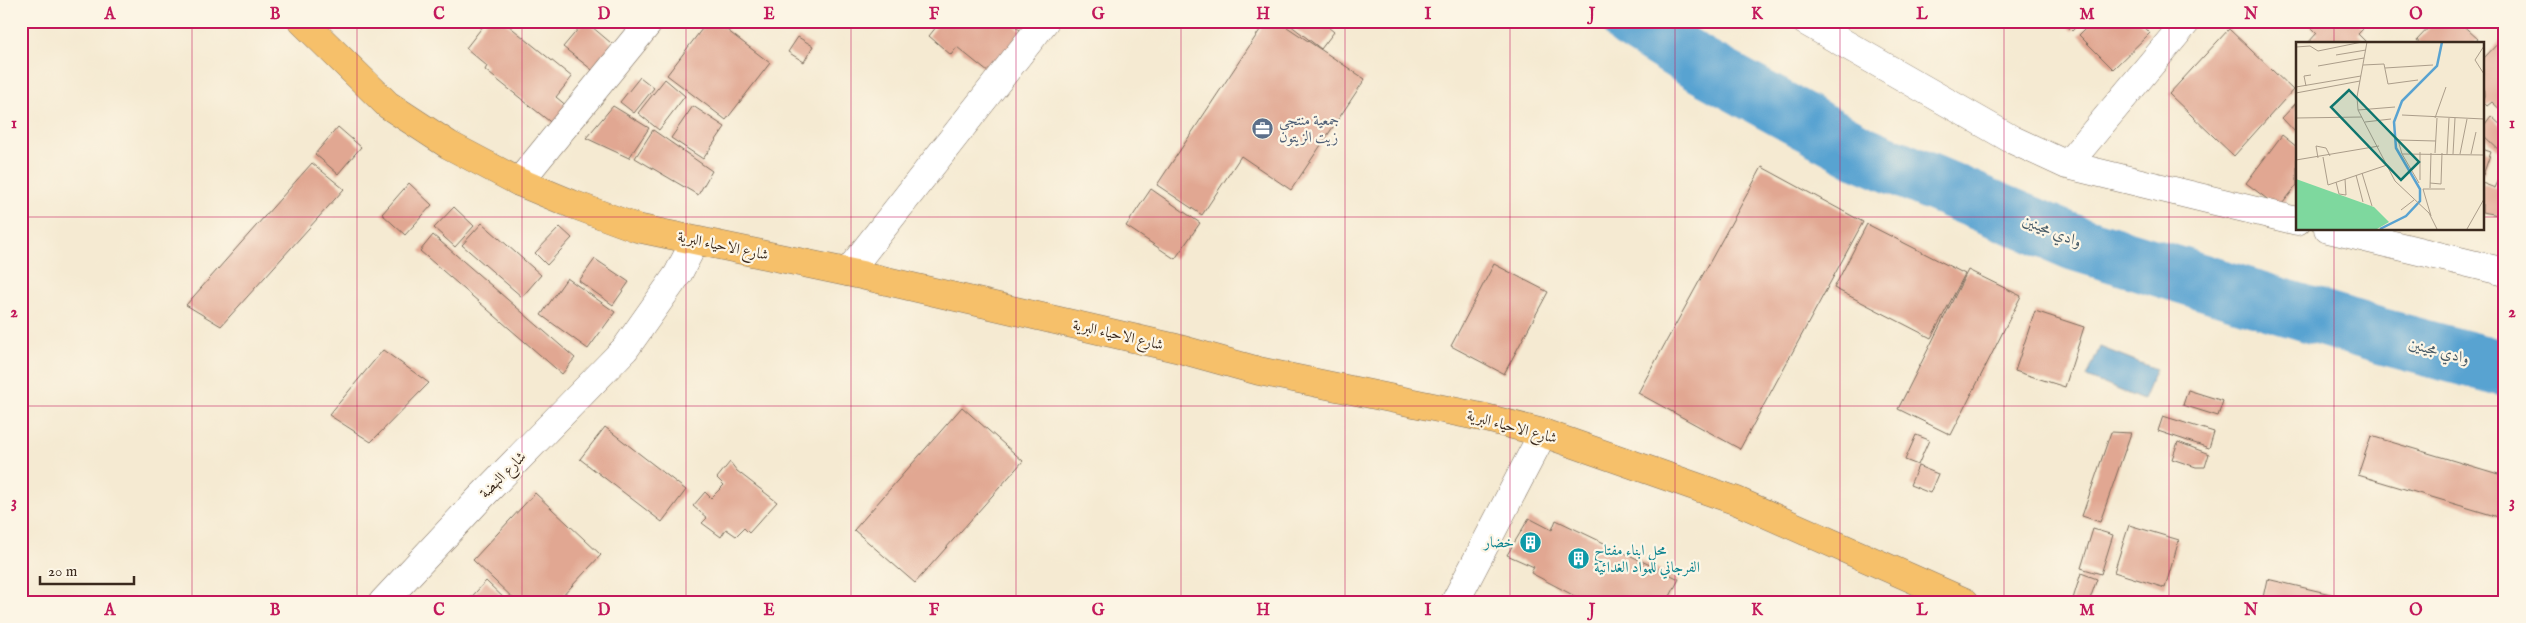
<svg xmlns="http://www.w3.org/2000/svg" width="2526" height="623" font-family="'IM FELL English',Amiri,serif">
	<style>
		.water { fill: #59a3d1; stroke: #4a6678 }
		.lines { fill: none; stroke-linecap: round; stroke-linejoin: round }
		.river { stroke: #59a3d1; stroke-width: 56 }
		.building { fill: #e1a792 }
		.minor-casing { stroke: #7c6d5d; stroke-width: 29 }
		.major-casing { stroke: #7c6d5d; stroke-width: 29 }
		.minor { stroke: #fff; stroke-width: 28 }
		.major { stroke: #f6c06b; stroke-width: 28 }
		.grid { fill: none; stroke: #c2185b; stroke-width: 1; stroke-opacity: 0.55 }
		.labels { text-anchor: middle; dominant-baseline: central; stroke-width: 4.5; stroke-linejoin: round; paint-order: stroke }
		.service-label { font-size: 15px; fill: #4e5e75; stroke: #fcf5e5; text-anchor: start }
		.street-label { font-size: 15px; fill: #3b2a1e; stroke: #fcf5e5 }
		.culture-label { font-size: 15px; fill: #0d838f; stroke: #fcf5e5; text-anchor: end }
		.water-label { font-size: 16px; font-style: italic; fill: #475a66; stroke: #fcf5e5 }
		.inset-river { fill: none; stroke: #59a3d1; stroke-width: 2.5 }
		.inset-road { fill: none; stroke: #ab9d8a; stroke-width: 1 }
		.view { fill: #0f766e; fill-opacity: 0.15; stroke: #0f766e; stroke-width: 2.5 }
		.inset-edge { fill: none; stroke: #3b2a1e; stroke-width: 2.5 }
		.neatline { fill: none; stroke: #c2185b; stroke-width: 2 }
		.grid-label { font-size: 16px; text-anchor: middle; font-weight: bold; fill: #c2185b }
	</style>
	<rect width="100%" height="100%" fill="#fcf5e5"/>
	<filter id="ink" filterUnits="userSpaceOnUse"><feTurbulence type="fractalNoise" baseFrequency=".02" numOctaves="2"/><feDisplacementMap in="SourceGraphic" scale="10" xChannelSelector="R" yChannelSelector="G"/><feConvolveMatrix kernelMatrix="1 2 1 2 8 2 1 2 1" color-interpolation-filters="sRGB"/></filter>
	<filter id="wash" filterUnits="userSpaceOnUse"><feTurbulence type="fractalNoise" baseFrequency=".0096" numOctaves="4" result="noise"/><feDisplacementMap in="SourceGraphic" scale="20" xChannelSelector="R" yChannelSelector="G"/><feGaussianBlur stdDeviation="1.12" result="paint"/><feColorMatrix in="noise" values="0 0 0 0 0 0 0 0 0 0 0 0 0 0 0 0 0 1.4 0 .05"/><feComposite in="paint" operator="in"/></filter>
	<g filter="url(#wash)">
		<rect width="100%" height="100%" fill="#f5ead2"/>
		<!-- water -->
		<path class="water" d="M2100,347L2156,369L2143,400L2087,377Z"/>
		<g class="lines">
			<!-- river -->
			<path class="river" d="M1630,21L1699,64L1862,153L2075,243L2377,335L2505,369"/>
		</g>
		<g id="blocks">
			<!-- building -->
			<path class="building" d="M487,21H503L572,77L556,97L568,107L554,125L485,70L487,66L466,48Z
				M585,21L617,48L596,73L563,47Z
				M708,21H715L770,63L726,120L667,75Z
				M941,21H1009L1027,36L994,77L957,47L951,55L929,36Z
				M1266,21H1278L1365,79L1291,190L1241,156L1202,215L1157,185Z
				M1285,21H1321L1334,32L1321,49Z
				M2062,21H2082L2072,31Z
				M2093,21H2139L2150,33L2113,69L2079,35Z
				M2315,21H2356L2363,29L2358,34L2368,44H2307L2317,33L2310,26Z
				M2435,21H2458L2478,39L2474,44H2420L2417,40Z
				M2229,29L2293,90L2234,156L2169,94Z
				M2505,36V114L2492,102L2487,106L2482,101L2484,96L2482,60Z
				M798,37L813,46L804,62L788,52Z
				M640,77L654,88L634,113L620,102Z
				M665,79L685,96L659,130L638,113Z
				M2297,102V134L2282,118Z
				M613,106L649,128L629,158L586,138Z
				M693,106L725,127L703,159L671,138Z
				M2491,116L2505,129V156L2482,134V128Z
				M338,127L361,147L338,174L315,154Z
				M653,130L712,171L698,195L635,158Z
				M2282,135L2297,147V185L2279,208L2246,183Z
				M2482,149L2491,152L2483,175H2482Z
				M312,163L344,189L221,326L186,305Z
				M1762,167L1863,222L1740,449L1638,393Z
				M2505,167V216L2482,212V183L2495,188Z
				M409,183L432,205L405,235L382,214Z
				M1151,189L1200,223L1175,259L1126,226Z
				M454,207L474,226L455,247L434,228Z
				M482,223L541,275L522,297L462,245Z
				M1867,224L1965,274L1931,338L1834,288Z
				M560,227L572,238L547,265L535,253Z
				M433,235L575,358L562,374L420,251Z
				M595,259L629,282L613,305L579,281Z
				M1494,264L1548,292L1504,374L1451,346Z
				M1968,270L2021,296L1951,435L1898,409Z
				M567,278L615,312L588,349L541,315Z
				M2035,311L2084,327L2065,387L2015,371Z
				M383,350L429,383L371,442L329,415Z
				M2188,390L2223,401L2218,416L2183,405Z
				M962,407L1023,461L915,583L854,530Z
				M2163,416L2214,432L2209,448L2158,431Z
				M605,427L686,490L662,522L580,459Z
				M2111,432L2131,433L2100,522L2082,516Z
				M1916,435L1929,440L1918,465L1905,460Z
				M2371,436L2505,476V519L2358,475Z
				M2178,442L2209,454L2205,467H2196L2172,459Z
				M730,462L737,471L777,502L749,533L744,528L736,536L726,529L721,537L702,523L707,518L693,506L705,492L711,498L724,485L717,478Z
				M1918,466L1938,474L1930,493L1910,485Z
				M535,493L601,555L557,602H517L473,560Z
				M1529,518L1552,530L1556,520L1679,579L1667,602H1586L1531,573L1534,567L1507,555Z
				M2129,525L2179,540L2165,588L2114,572Z
				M2093,529L2113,535L2101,574L2081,568Z
				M2081,573L2097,579L2089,602H2072Z
				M2267,579L2360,601V602H2262Z
				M486,581L508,602H467Z"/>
		</g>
	</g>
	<g filter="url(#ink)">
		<use href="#blocks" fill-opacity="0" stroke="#7c6d5d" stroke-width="1"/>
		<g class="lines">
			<defs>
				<path id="minor" d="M1805,21L2013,140L2067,165L2297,221
					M2067,165L2187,21
					M519,182L650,21
					M2328,229L2505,272
					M848,272L1045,21
					M383,602L481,497L625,349L678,274L695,241
					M1455,602L1543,433"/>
				<path id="major" d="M302,21L388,105L449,145L519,182L572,204L637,228L861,275L1176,348L1259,371L1486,418L1543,433L1737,501L1965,602"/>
			</defs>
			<!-- minor casing -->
			<use href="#minor" class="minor-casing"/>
			<!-- major casing -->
			<use href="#major" class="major-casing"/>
			<!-- minor -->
			<use href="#minor" class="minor"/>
			<!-- major -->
			<use href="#major" class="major"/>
		</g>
	</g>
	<!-- grid -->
	<path class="grid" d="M192,21V602M357,21V602M522,21V602M686,21V602M851,21V602M1016,21V602M1181,21V602M1345,21V602M1510,21V602M1675,21V602M1840,21V602M2004,21V602M2169,21V602M2334,21V44M21,217H2297M2482,217H2505M2334,229V602M21,406H2505"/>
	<!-- icons -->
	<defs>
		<symbol id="office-disc" viewBox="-11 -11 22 22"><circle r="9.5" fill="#5c6f8a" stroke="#fcf5e5"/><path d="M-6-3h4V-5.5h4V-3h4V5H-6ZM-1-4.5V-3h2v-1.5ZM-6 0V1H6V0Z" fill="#fff"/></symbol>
		<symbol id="building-disc" viewBox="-11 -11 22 22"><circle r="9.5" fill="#0f9aa8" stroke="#fcf5e5"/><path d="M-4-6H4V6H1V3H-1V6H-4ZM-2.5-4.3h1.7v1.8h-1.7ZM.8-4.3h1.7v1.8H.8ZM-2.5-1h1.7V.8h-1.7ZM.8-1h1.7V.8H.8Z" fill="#fff"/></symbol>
	</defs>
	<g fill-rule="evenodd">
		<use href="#office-disc" x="1250" y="116" width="25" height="25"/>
		<use href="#building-disc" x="1518" y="530" width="25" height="25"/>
		<use href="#building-disc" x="1566" y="546" width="25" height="25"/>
	</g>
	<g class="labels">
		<!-- service labels -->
		<g class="service-label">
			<text x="1279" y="120">جمعية منتجي<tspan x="1279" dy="17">زيت الزيتون</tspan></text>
		</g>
		<!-- street labels -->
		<g class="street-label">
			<text transform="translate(723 246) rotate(12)">شارع الاحياء البرية</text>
			<text transform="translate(1118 335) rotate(13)">شارع الاحياء البرية</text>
			<text transform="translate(1512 427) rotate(15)">شارع الاحياء البرية</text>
			<text transform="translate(503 475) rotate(-45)">شارع النهضة</text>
		</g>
		<!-- culture labels -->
		<g class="culture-label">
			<text x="1514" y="542">خضار</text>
			<text x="1594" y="550" text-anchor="start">محل ابناء مفتاح<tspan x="1594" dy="17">الفرجاني للمواد الغدائية</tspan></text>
		</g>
		<!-- water labels -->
		<g class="water-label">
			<text transform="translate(2052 232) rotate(22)">وادي مجينين</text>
			<text transform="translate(2439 352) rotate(15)">وادي مجينين</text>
		</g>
	</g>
	<!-- overview -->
	<g transform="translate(2296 42)">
		<rect width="188" height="188" fill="#f5ead2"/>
		<path d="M0,137L78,165L93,180L81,187H0Z" fill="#7ed89e"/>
		<path class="inset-river" d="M84,187L110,174L124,159V147L100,106L98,80L106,59L141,24L146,0"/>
		<path class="inset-road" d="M71,0L61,55L62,68L99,139L133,171L141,187M188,4L179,18L188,32M0,5L14,4L22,9L66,0M40,13L70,8M67,23L88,22L92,42L122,38M22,24L68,16M89,26L137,23M10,44L8,34L15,33M0,45L65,34M0,51L64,39M62,68L99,65M106,73L188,77M0,76L66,75M139,76L150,45M69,80L95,77M139,111L141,76M106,112L188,113M151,112L153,76M157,112L159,76M164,112L171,77M175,112L180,90M27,115L32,143L91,123M22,116L20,104L30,106L34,114M0,118L83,104M66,131L76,164M60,133L67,160M124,138V110M40,140L43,152L50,153L49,137M123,141L106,112L102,98L140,99M134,141L145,142L146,111M134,146L135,111M105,168L118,158M135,174L127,147H149M171,187L188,157"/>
		<path class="view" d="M53,48L123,120L105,138L35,65Z"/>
		<rect width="188" height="188" class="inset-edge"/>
	</g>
	<!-- margin -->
	<rect width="2526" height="623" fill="none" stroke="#fcf5e5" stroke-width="55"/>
	<!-- scale -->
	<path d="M40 576v8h94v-8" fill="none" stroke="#3b2a1e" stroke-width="2.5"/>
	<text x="48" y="576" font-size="15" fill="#3b2a1e" stroke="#fcf5e5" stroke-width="4" paint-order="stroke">20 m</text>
	<rect x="28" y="28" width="2470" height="568" class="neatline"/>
	<g class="grid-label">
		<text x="110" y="19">A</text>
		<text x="275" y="19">B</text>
		<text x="439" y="19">C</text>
		<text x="604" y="19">D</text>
		<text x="769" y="19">E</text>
		<text x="934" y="19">F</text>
		<text x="1098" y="19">G</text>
		<text x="1263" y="19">H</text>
		<text x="1428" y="19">I</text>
		<text x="1592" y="19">J</text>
		<text x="1757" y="19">K</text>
		<text x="1922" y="19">L</text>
		<text x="2087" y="19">M</text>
		<text x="2251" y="19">N</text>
		<text x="2416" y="19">O</text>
		<text x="14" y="128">1</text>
		<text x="2512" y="128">1</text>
		<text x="14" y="317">2</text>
		<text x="2512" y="317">2</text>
		<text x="14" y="507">3</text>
		<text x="2512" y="507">3</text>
		<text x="110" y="615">A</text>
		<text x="275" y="615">B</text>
		<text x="439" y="615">C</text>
		<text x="604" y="615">D</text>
		<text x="769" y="615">E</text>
		<text x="934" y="615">F</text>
		<text x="1098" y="615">G</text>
		<text x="1263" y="615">H</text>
		<text x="1428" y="615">I</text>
		<text x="1592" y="615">J</text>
		<text x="1757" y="615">K</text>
		<text x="1922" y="615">L</text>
		<text x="2087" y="615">M</text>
		<text x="2251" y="615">N</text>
		<text x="2416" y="615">O</text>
	</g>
</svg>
